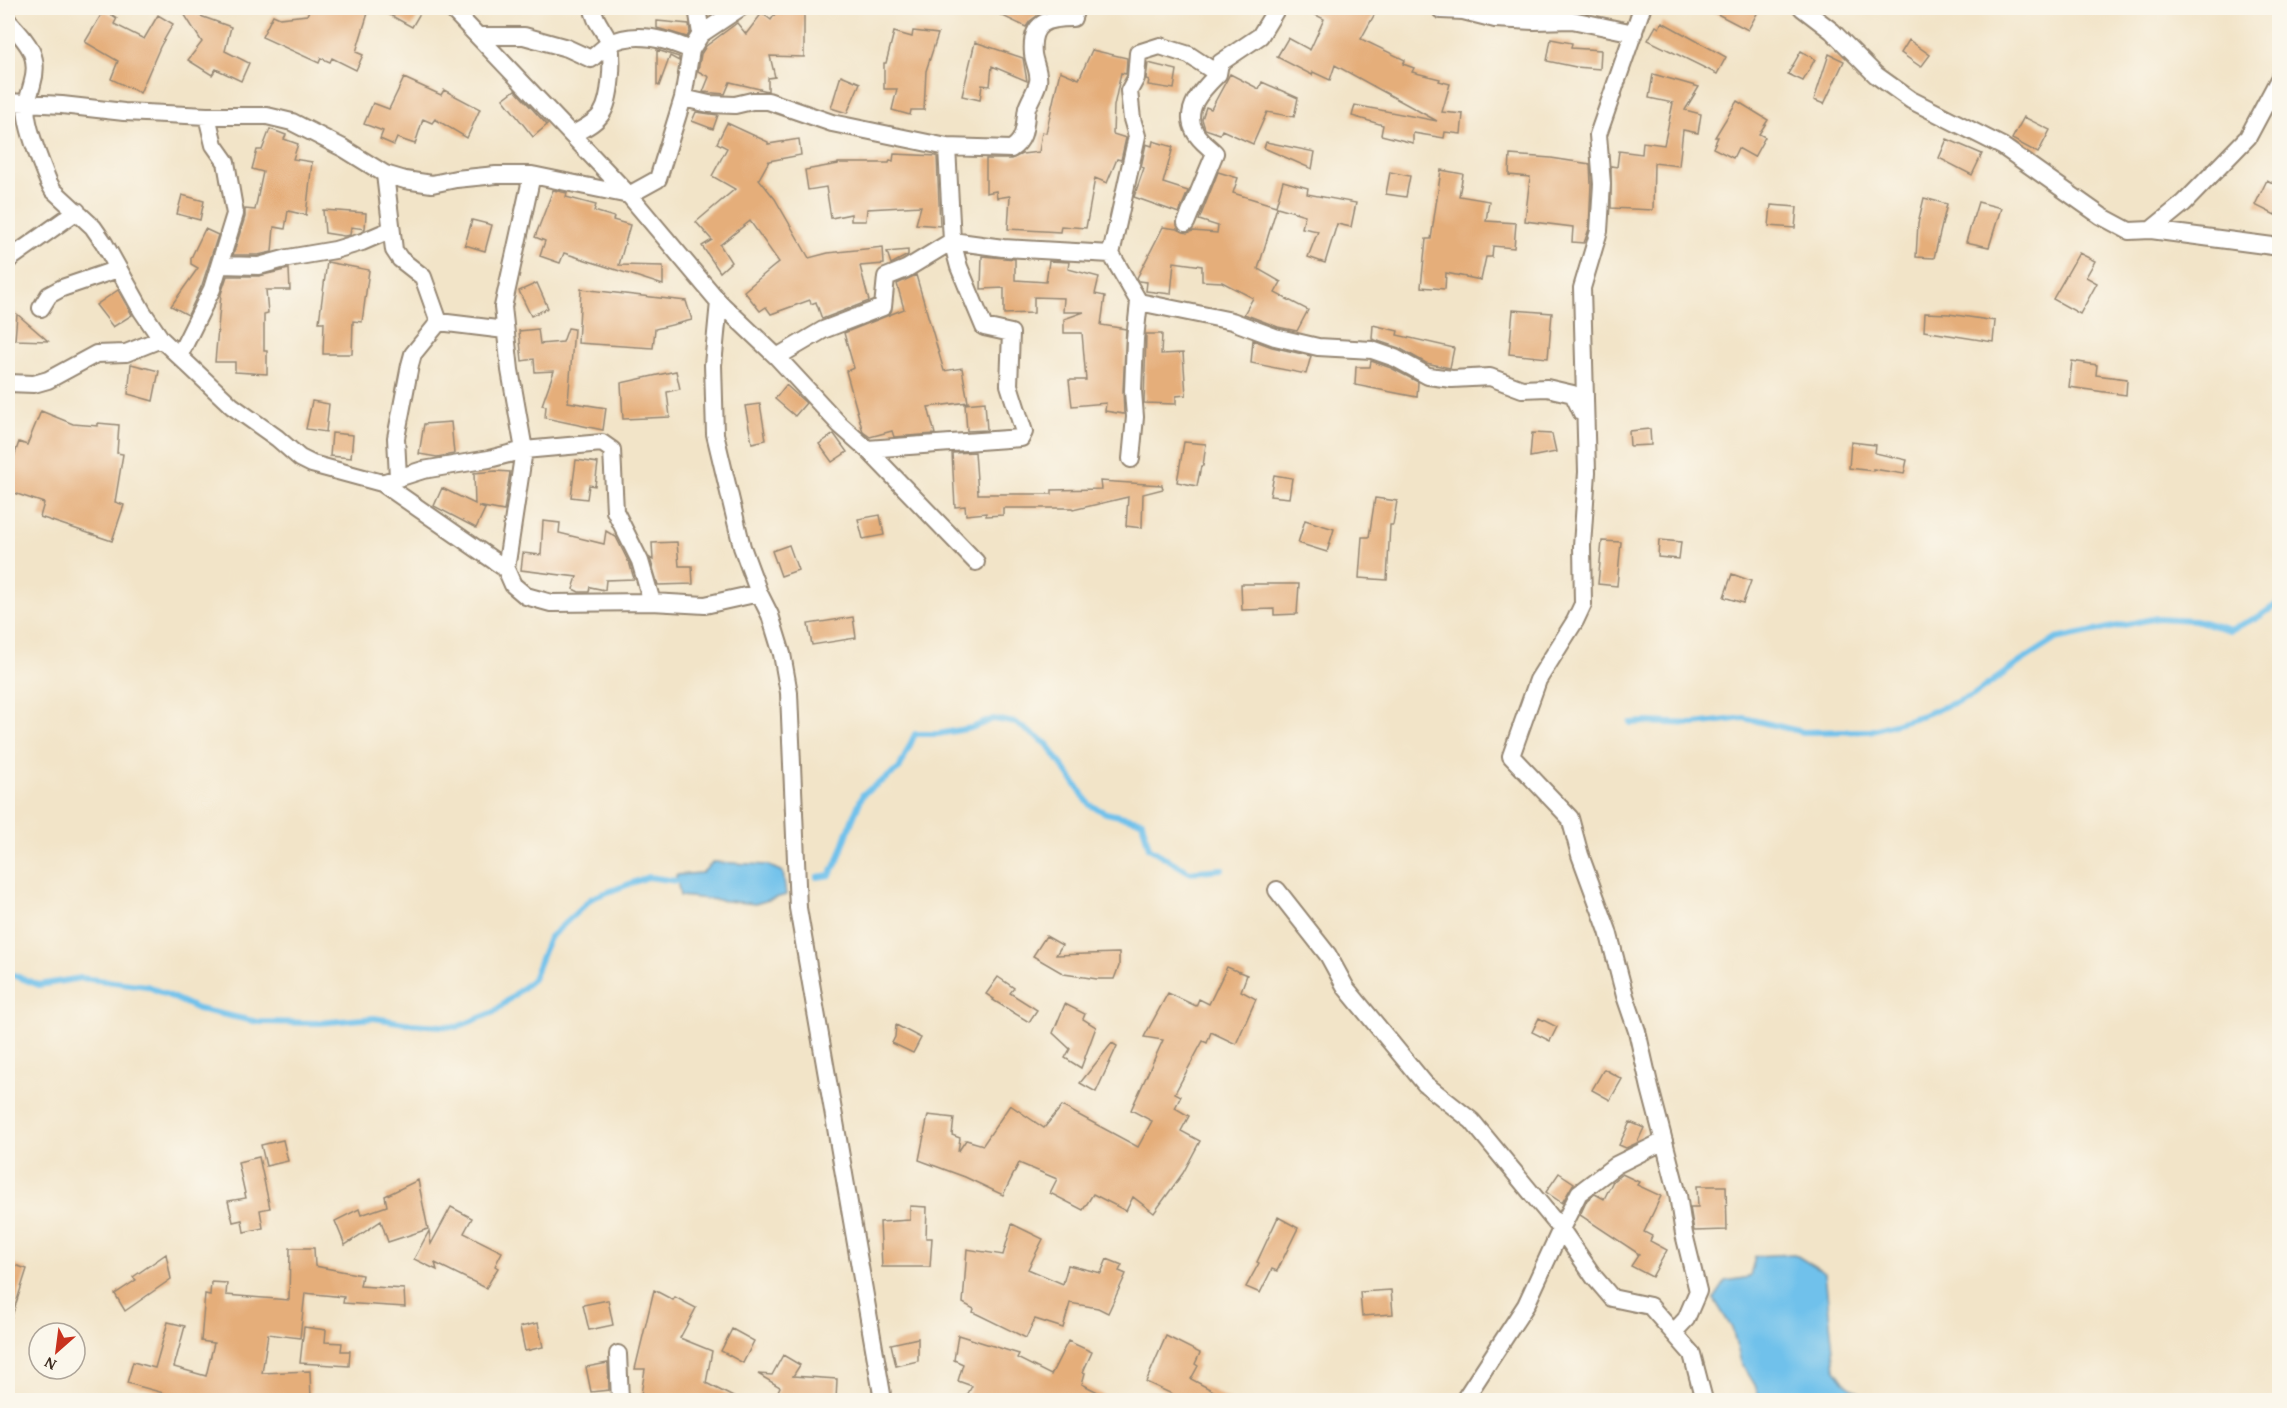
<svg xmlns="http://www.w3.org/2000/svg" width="2287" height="1408" font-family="'Gentium Book Plus',serif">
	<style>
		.water { fill: #70c1eb; stroke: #567684; stroke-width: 1.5 }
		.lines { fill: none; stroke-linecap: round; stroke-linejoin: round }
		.stream { stroke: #70c1eb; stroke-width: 6 }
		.building { fill: #e5ae7a }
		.street-casing { stroke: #968773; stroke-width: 20 }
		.street { stroke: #fff; stroke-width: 16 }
	</style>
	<rect width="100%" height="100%" fill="#fbf7ec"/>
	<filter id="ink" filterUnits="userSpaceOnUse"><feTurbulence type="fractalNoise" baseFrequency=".0167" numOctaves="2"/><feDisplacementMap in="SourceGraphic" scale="12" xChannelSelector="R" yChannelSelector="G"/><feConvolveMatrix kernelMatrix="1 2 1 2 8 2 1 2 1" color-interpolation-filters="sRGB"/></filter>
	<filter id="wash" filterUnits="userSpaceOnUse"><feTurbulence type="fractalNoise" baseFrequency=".008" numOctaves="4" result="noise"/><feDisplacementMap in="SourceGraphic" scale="24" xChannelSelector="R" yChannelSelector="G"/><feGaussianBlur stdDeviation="1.35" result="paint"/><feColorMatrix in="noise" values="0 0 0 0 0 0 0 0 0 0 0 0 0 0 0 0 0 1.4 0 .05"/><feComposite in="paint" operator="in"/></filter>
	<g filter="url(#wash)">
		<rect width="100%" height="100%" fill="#f2e4c8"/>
		<!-- water -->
		<path class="water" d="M713,862L767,865L783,872L786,895L755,904L680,896L676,875L702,873Z
			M1794,1254L1825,1273L1835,1370L1844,1382L1870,1400H1760L1755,1385L1741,1362L1732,1328L1714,1299L1726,1281L1750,1277L1755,1256Z"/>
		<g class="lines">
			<!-- stream -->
			<path class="stream" d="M1631,723L1645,722L1695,724L1744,718L1803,732L1870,731L1920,716L1972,696L2020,662L2056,639L2157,618L2195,620L2230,630L2260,616L2280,602
				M817,877L830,875L838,860L851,823L863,794L899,769L915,734H938L971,728L993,719L1016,723L1047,744L1090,805L1106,813L1142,821L1149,848L1189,872L1222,869
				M8,973L39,985L81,978L147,986L198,1009L258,1022L319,1023L374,1018L411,1024L457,1027L494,1012L533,979L549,938L592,898L648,877L684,882"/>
		</g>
		<g id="blocks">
			<!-- building -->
			<path class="building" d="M310,8H352L368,13L356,52L363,55L356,70L332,58L330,62L321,58L319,63L262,37L273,15L280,18L307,15Z
				M377,8H423L412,27Z
				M779,8H804V57L770,56L775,77L768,78V91L730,82L725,94L703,92L709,77L698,71L701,54L706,46L737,23L746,34L762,13L771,20Z
				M986,8H1043L1041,13L1030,21L1026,27Z
				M1302,8H1378L1361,39L1405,60L1403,64L1414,68L1412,72L1440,79L1439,81L1450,84L1442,112L1463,114L1461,134L1445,132L1444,138L1413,133V143L1381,135L1383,125L1352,116L1355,105L1437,121L1335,65L1330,80L1313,72L1312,75L1277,57L1288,38L1310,50L1324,19Z
				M1706,8H1760L1748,30Z
				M181,9L231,27L225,51L249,63L241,81L216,69L212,75L188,60L202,42Z
				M104,10L117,18L114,24L144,39L158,15L173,24L160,47L140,93L111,79L118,61L85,42Z
				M657,21L689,24L690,32L687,37L657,28Z
				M1662,22L1726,57L1717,74L1648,40L1656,26L1659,28Z
				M913,31L938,34L926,71L924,110H911L910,115L892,110L897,89H884V63H886L894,32L912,37Z
				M1551,39L1572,43L1571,48L1601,50L1600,69L1576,67L1547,61Z
				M1909,40L1930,55L1921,67L1901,53Z
				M975,42L1023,58L1027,81L992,66L990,86L982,85L980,100L962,96Z
				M657,50L679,57V61L670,56L659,86L657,85Z
				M1092,50L1127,58L1126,74L1121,73L1114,106L1113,134L1126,138L1121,160L1117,159L1107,183L1095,178L1086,228L1061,226L1060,232L1008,229L1010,196L997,198L996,191L986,193V159H1011L1022,154L1039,152L1042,132L1046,133L1060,71L1079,79Z
				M1801,51L1815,59L1803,81L1788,74Z
				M1829,54L1844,61L1824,104L1814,100Z
				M1148,63L1177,70L1174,89L1148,85L1149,80L1146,79Z
				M1230,74L1259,89L1262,82L1298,98L1294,117L1267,112L1253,144L1222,130L1220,134L1205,129L1202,119L1206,107L1211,109Z
				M1653,74L1699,87L1685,110L1701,114L1698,133L1683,130L1679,166L1654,163L1653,210L1611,208V166L1617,167L1619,151L1642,154L1643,142L1664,145L1673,103L1649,98Z
				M841,75L860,83L847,113L831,108Z
				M404,78L441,95L444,90L480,109L467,138L435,119L432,123L423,119L415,144L397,138L394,145L380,139L383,131L364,124L373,103L389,109Z
				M515,90L547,125L533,137L503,99Z
				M1737,101L1768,120L1759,134L1765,137L1754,157L1738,148L1733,158L1713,148L1718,137H1715Z
				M696,112L718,115L713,129L692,121Z
				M2024,117L2050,130L2038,153L2012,139Z
				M727,123L768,142V144L799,139L801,155L769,161L759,179L775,199L809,258L828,253L883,247L884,264L860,266L869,301L822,319L816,302L811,304L810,300L771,314L766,307L760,311L744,291L779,262L750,221L720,245L731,262L720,272L702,246L712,240L696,222L735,189L712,176L727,148L717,143Z
				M270,129L286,135L284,139L298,144L293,159L312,162L306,215L288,211L285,229L274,227L272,252L258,255H233L245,217V209L255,210L263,172L252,169L257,150H262Z
				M1947,139L1982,154L1972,175L1939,158Z
				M1153,141L1173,147L1163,183L1188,191L1179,213L1134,197L1144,168L1141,167L1146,144L1152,146Z
				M1266,142L1315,152L1312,169L1264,148Z
				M894,154L937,156L940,226L916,224L921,206L867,209L866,221H851V214L831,218L826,187L808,190L805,170L838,164V163H889L890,160L893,161Z
				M1510,155L1551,158L1590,164L1591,184L1589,229L1584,243L1572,242L1573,227L1525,221L1530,177L1509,175Z
				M1441,170L1463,174L1459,196L1489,201L1486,221L1516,223L1514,248L1493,246L1492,257H1486L1481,280L1446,273L1445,289L1421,287L1426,239H1431Z
				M1218,172L1238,178L1233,193L1276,206L1283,181L1308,188L1307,194L1356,203L1351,227L1337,224L1325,263L1308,257L1318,231L1302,228L1305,215L1277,207L1258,269L1281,282L1275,293L1308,310L1297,331L1278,327L1244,314L1253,298L1222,282L1202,281V266L1174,262L1171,294L1146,291L1147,282L1139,281L1137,278L1163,227L1177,229L1187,233L1193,231L1217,233L1218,226L1199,220Z
				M1390,172L1410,176L1406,197L1386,194Z
				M2267,180L2280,187V205L2275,215L2255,205Z
				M553,190L567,193L566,197L596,205L594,211L614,217L613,220L630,225L619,265L663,266V285L564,253L560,263L540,256L545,241L535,237Z
				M182,195L204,201L200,220L177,214Z
				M1924,198L1947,204L1934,258L1916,257L1918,223Z
				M1978,202L2001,208L1989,247L1966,242Z
				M1771,205L1797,207L1795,228L1769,226Z
				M323,210L366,213L365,229L351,227L350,235L344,236L325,233Z
				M472,220L492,225L485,251L465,245Z
				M205,229L218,235L202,285L188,315L171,306L198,268L191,264V258Z
				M908,250V255L891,264L887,252Z
				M2079,253L2095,261L2086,277L2097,283L2080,314L2053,299Z
				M982,256L1015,259V280L1046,282L1049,261L1069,262L1068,269L1099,277L1095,294L1105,296L1101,325L1126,329L1123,391L1124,414L1105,411L1106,403L1072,406L1069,380H1086L1082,333H1064V319L1084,312H1063L1064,298L1034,297V313L1004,314V288L981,289Z
				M327,262L369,270L362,322L353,321L352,354H323L324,322H319Z
				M289,269L290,290H266L268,313L264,314V351H267V374L235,372V362H215L221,294L227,276H259Z
				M916,275L944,371L962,368L968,402L928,407L935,434L894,437L892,431L870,437L863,432L846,371L854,368L844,333L904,309L897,284Z
				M537,283L548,308L531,316L519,291Z
				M581,289L686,301L692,320L655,329L653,348L578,343Z
				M118,290L132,315L113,327L96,305Z
				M1513,310L1552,313L1548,358L1509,354Z
				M1925,313L1949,314L1995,321L1993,342L1924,331Z
				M17,314L48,341L15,340Z
				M1373,325L1398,331L1397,335L1454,348L1450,368L1426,363L1399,348L1372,339Z
				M568,328L574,329L568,402L606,408L603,430L545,418L546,406L542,405L554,371L535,372L534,359L522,361L519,331L538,329L540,344L563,342Z
				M1146,334H1162L1161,354L1183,353L1186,395L1176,396V404L1144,403Z
				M1253,340L1272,347L1311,356L1306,374L1251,363Z
				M1371,361L1391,368L1418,382L1417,397L1355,385L1356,367H1370Z
				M2072,361L2097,365L2096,375L2127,379L2126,395L2069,387Z
				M131,364L159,371L153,401L128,394Z
				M676,371L680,389L667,392L670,417L623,419L621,383Z
				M786,385L806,403L795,416L775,399Z
				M312,401L329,404L326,432L306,429Z
				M985,402L987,430L967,431L965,404Z
				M760,404L766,440L752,443L745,406Z
				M41,411L73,424L98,426V423L119,425L117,453L123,454L115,502L124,505L112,541L40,517L44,503L8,491V474L19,442L27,445Z
				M451,422L454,454L437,457L419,454L424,424Z
				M1650,429L1651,445L1630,446L1629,431Z
				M332,433L353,435L351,458L330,456Z
				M1532,433L1552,434L1556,452L1530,457Z
				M834,434L847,452L832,462L819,444Z
				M1184,442L1206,444L1203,466H1201L1197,486L1177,482Z
				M1851,442L1876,445L1875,453L1907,460L1904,474L1873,469V471L1849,468Z
				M975,452L978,494H1052V490L1101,489L1100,481L1162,485L1163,489L1143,494L1142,528L1126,526L1128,497L1073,510L1072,508H1003V515L986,516V513L966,515L965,506L955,507L952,453Z
				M576,460L598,463L595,486L589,485L587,499L571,497Z
				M496,471L510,472L504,511L478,506L485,509L476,528L434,506L442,488L475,504L474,473Z
				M1274,475L1292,478L1289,498L1270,496Z
				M1375,498L1397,501L1393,525H1390L1387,580L1359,578L1362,537H1369Z
				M880,515L884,535L863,539L858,519Z
				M1305,520L1334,529L1327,552L1298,543Z
				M543,521L560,523L559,533L604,544L606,531L616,537L630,565L634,579L606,580L605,590L590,587L589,592H579L573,589L577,577L521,570L523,553L541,555Z
				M1659,540L1681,542L1679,559L1658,557Z
				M1602,541L1621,542L1617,586L1598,584Z
				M677,542L679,566H692L693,584L658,585L650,558L653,560L652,543Z
				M789,545L798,570L781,576L772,551Z
				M1732,574L1751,581L1743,603L1724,597Z
				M1241,584H1299L1297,614L1274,615V609L1242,610Z
				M853,617L856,638L812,645L808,624Z
				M1046,936L1062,945L1056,955L1119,953V966L1114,979H1097L1064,974L1033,956Z
				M1227,967L1247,975L1241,991L1256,999L1236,1044L1211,1032L1207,1043L1203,1041L1175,1093L1181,1096L1175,1108L1189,1116L1181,1131L1200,1141L1183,1173L1154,1213L1133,1197L1126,1211L1093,1194L1083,1210L1050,1193L1057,1179L1019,1163L1003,1195L965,1177L919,1160L928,1115L954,1118L952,1135L960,1138L958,1152L966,1140L983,1145L1010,1105L1044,1128L1062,1106L1138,1147L1152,1121L1131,1110L1163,1040L1144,1037L1168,993L1196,1006L1199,999L1209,1004Z
				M998,977L1014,988L1010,993L1037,1010L1029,1022L993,1000L994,999L986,994Z
				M1065,1004L1085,1014L1083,1019L1096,1027L1081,1068L1065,1058L1070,1049L1053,1033Z
				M1539,1018L1557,1027L1550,1041L1532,1032Z
				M896,1025L921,1038L913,1053L892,1043L895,1037Z
				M1112,1043L1117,1046L1096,1092L1080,1083Z
				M1604,1069L1622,1079L1610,1100L1592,1090Z
				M1630,1122L1644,1128L1637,1143L1626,1148L1619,1145Z
				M283,1140L288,1161L266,1166L261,1145Z
				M259,1157L270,1208L260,1210L263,1228L244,1232L242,1220L233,1222L228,1201L246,1198L238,1162Z
				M1559,1173L1574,1183L1562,1203L1546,1192Z
				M1622,1174L1639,1182L1637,1185L1661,1196L1644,1232L1652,1236L1650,1241L1667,1250L1652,1277L1631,1266L1639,1254L1580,1215L1587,1200L1595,1194L1604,1199L1613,1181Z
				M418,1180L428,1229L388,1242L381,1221L345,1245L335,1221L359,1209L361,1215L387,1206L385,1196Z
				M1697,1186H1726L1727,1230L1694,1231L1690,1207H1698Z
				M910,1206L927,1207L926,1238H932L930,1267H882L880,1222L910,1220Z
				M451,1207L472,1218L464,1233L502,1252L495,1266L498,1268L486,1288L435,1263L437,1270L414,1259L429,1231L431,1244Z
				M1278,1217L1298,1228L1277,1271L1272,1269L1260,1293L1246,1287L1259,1263L1257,1262Z
				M1012,1224L1043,1239L1028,1269L1063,1284L1068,1265L1101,1273L1107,1259L1122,1265L1119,1271L1126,1274L1108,1313L1098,1308L1070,1303L1063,1328L1035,1319L1026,1338L973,1312L974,1309L963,1303L967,1249L1003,1255Z
				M290,1248H314L315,1266L362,1275L360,1286L404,1289L405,1307L343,1303L344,1297L305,1293L300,1338L268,1334L262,1373L310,1371L311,1400L164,1401L167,1394L127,1383L133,1362L155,1368L168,1322L185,1326L174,1367L206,1376L214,1343L201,1341L205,1294L210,1295L211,1282L227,1283L226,1295L289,1300Z
				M166,1254L171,1279L125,1311L115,1294L136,1280L133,1277Z
				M8,1263L27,1269L11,1319L8,1318Z
				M654,1290L673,1300L675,1297L696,1308L680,1338L712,1351L706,1383L741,1401H640L645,1369H635Z
				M1391,1290L1393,1314L1362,1316L1360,1292Z
				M608,1300L613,1325L589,1330L583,1305Z
				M538,1323L543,1347L525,1351L520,1327Z
				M304,1327L326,1330L325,1342L342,1343L341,1351H350L349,1366L300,1363Z
				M732,1329L754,1341L743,1363L721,1351Z
				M958,1335L1019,1354L1017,1358L1051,1375L1068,1341L1092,1352L1083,1372L1085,1373L1082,1384L1115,1401H964L972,1386L958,1381L963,1364L954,1360Z
				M1166,1336L1200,1353L1195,1364L1198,1366L1191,1379L1232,1401H1187L1146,1382Z
				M918,1338V1361L896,1366L891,1344Z
				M783,1355L800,1365L793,1376L837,1379L836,1401H773L780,1387L758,1374L772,1375Z
				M608,1363L609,1390L591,1392L586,1367Z"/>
		</g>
	</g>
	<g filter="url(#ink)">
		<use href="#blocks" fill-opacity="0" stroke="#968773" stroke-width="1.5"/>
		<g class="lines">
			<defs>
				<path id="street" d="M451,8L629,195L719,302L713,365L715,434L742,547L759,593L770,615L782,654L789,693L798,908L883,1400
					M699,8L698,14L701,34
					M1442,8L1441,10L1463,11L1495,19L1534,21L1572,20L1634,33
					M1642,8L1598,135L1602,184L1599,231L1582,288L1587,472L1582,546L1583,604L1575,621L1538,680L1511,756L1570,818L1580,855L1608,931L1625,996L1637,1031L1650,1088L1678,1195L1684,1234L1698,1291L1686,1319L1674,1332
					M1802,8L1832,31L1876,75L1911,100L2002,146L2101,216L2129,231L2151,230L2280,247
					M8,21C27,42 41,55 32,85C29,96 25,106 27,117C30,137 41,164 49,183L53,190L93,227L104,243L142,311L161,339L232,406L277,438L300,458L312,464L382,483L423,470L489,459L524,450L602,443L612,450L615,511L640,561L652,602
					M480,36H524L567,48L591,59C597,54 603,48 609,44C635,30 666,39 691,50
					M683,98L709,104L735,105L752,101H768L832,123L947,147L1011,149C1027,139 1024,124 1027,108C1030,99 1036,91 1038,82C1040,73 1034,63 1033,54C1030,22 1047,18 1073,18L1076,8
					M8,102L62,105L124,112L207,116H267L292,122L343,148L385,174L405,180L432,184L456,179L496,175H532L629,195L658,179L683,98L691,50L701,34L740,8
					M572,135C582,129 596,123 602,113C611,99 613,61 610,45C606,31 594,22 593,8
					M385,174L394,250L400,259L423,277L439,322L413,354L410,365L396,438L398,477
					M1186,223L1215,153C1209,147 1199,140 1195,132C1182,109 1203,89 1218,74
					M2151,230L2184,203L2248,137L2280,77
					M8,260L77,211
					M220,265L259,266L288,258L335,250L362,242L390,230
					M719,302L777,357L840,425L867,449L976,562
					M1139,302L1232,321L1275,337L1318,347L1372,350L1395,358L1428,376L1452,379L1490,377L1522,389L1547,388L1573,394L1582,413
					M41,308L49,295L62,288L118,269
					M439,322L505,330
					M179,356L212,289L235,214L226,162L214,145L207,116
					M777,357L823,330L883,307L886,277L906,269L952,241L1003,248L1111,254
					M8,383L34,384L48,380L96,354L126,353L161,339
					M867,449L1021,438L1024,432L1009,385L1011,333L984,327L959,267L952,241L947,147
					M1131,459L1135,417L1133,391L1135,339L1139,302L1111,254L1137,136L1132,119L1129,91L1136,78L1138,53L1160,46L1189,55L1218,74L1220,63L1260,36L1277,8
					M382,483L506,569L524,450L510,370L503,307L532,175
					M506,569L513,585L526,596L551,603L652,602L705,605L759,593
					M1277,890L1328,955L1346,988L1425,1084L1472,1121L1561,1229L1594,1277L1612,1298L1650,1306L1692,1354L1704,1400
					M618,1354L620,1400
					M1464,1400L1526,1305L1561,1229L1579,1193L1616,1165L1664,1141"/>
			</defs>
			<!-- street casing -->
			<use href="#street" class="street-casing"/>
			<!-- street -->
			<use href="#street" class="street"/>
		</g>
	</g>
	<!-- margin -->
	<rect width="2287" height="1408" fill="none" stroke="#fbf7ec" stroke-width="30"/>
	<!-- north arrow -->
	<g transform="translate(57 1351) rotate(208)"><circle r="28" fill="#fbf7ec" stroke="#aea59a" stroke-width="1.5"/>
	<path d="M0-4.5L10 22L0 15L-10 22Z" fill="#c8321e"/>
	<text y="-9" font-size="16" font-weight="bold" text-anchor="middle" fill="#3b2a1e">N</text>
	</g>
</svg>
